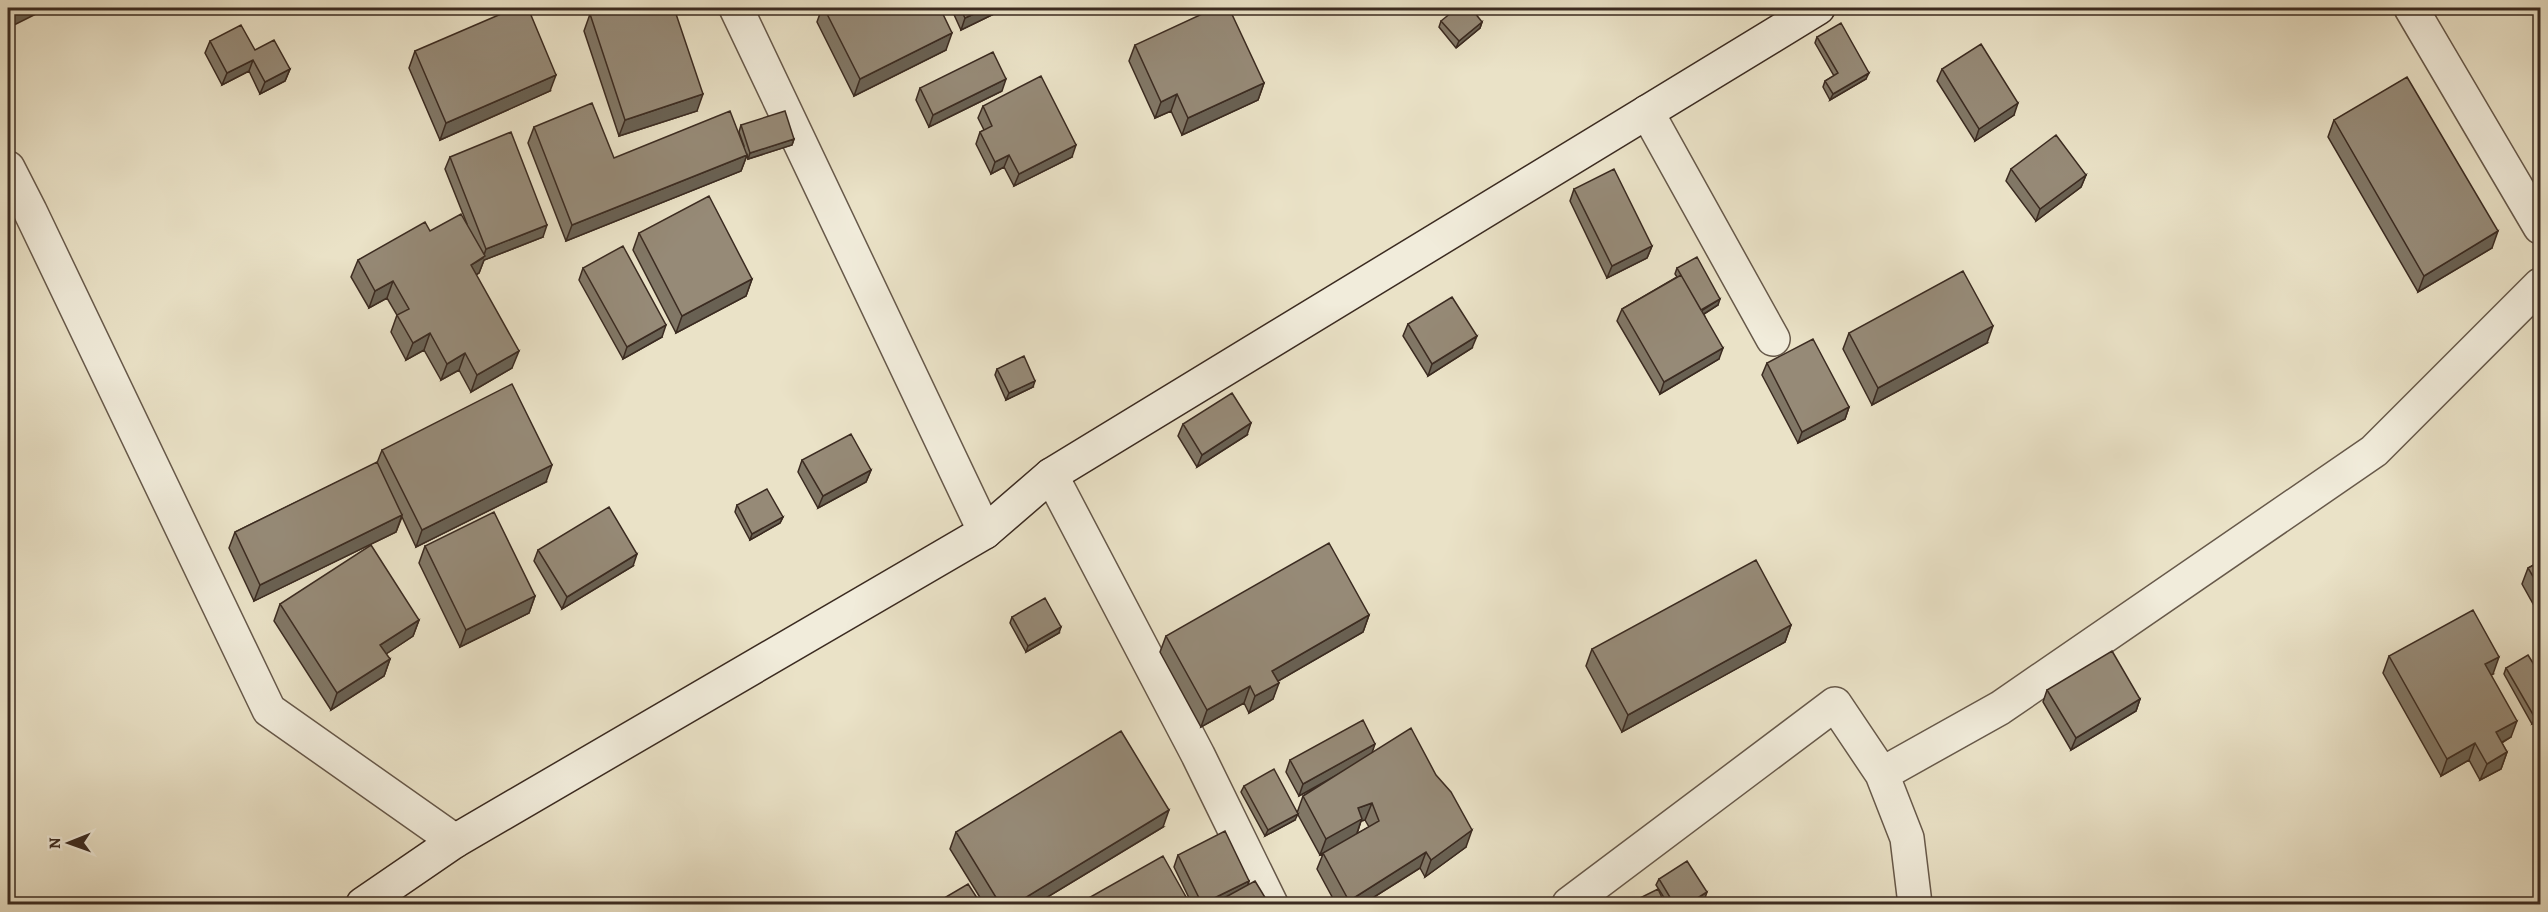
<svg xmlns="http://www.w3.org/2000/svg" width="2548" height="912" font-family="Alegreya,serif">
	<style>
		.lines { fill: none; stroke-linecap: round; stroke-linejoin: round }
		.street-casing { stroke: #67594a; stroke-width: 36 }
		.secondary-casing { stroke: #3b2b21; stroke-width: 36 }
		.street { stroke: #f1ecdb; stroke-width: 33 }
		.secondary { stroke: #f1ecdb; stroke-width: 33 }
		.wall { fill: #817766; stroke: #3b2b21; stroke-width: 1.5; fill-rule: evenodd }
		.shaded-wall { fill: #696153; stroke: #3b2b21; stroke-width: 1.5 }
		.building { fill: #968a77; stroke: #3b2b21; stroke-width: 1.5 }
	</style>
	<rect width="100%" height="100%" fill="#eae2c7"/>
	<filter id="stains"><feTurbulence type="fractalNoise" baseFrequency=".00333" numOctaves="4"/><feColorMatrix values="0 0 0 0 .2 0 0 0 0 .09 0 0 0 0 .02 0 0 0 .5 -.17"/></filter>
	<radialGradient id="worn" r=".72"><stop offset=".6" stop-color="#630" stop-opacity="0"/><stop offset="1" stop-color="#630" stop-opacity=".3"/></radialGradient>
	<g class="lines">
		<defs>
			<path id="street" d="M736,8L985,532
				M2411,8L2540,227
				M1647,112L1773,339
				M8,168L30,211L269,710L455,841
				M1051,475L1198,755L1271,904
				M1882,774L1907,838L1915,904
				M1569,904L1835,704L1882,774L2000,708L2374,451L2540,285"/>
			<path id="secondary" d="M363,904L455,841L985,532L1051,475L1818,8"/>
		</defs>
		<!-- street casing -->
		<use href="#street" class="street-casing"/>
		<!-- secondary casing -->
		<use href="#secondary" class="secondary-casing"/>
		<!-- street -->
		<use href="#street" class="street"/>
		<!-- secondary -->
		<use href="#secondary" class="secondary"/>
	</g>
	<!-- wall -->
	<path class="wall" d="M822,8H940L946,50L854,96L817,22Z
		M951,8H998L996,13L961,30Z
		M590,14L697,111L619,136L584,31Z
		M1441,21L1482,22L1480,28L1456,48L1439,27Z
		M1817,37L1866,79L1830,100L1823,87L1825,81L1834,76L1815,43Z
		M210,41L255,50L290,69L285,81L260,94L249,71L222,85L205,53Z
		M1135,45L1264,83L1258,100L1182,135L1171,111L1155,118L1129,61Z
		M415,51L550,91L440,140L409,68Z
		M1942,69L2014,115L1975,141L1937,81Z
		M920,88L1002,91L929,127L916,100Z
		M983,106L1072,157L1014,186L1004,167L991,174L976,144L980,132L984,130L978,118Z
		M2334,120L2492,248L2418,292L2328,137Z
		M741,125L794,139L792,145L748,159L747,155L741,171L566,241L528,143L534,127L614,158L744,146L739,132Z
		M450,157L543,237L484,260L479,273L476,275L512,368L471,392L459,370L441,380L424,350L406,360L391,332L397,315L387,298L369,308L351,277L358,260L430,231L467,224L445,169Z
		M2011,169L2086,175L2081,187L2036,221L2006,181Z
		M1574,189L1652,246L1647,258L1607,278L1570,201Z
		M639,233L752,279L746,296L676,333L633,250Z
		M583,268L662,337L623,359L579,280Z
		M1677,268L1718,305L1704,314L1719,359L1660,394L1617,321L1622,309L1677,277L1675,274Z
		M1408,324L1472,348L1428,376L1403,336Z
		M1849,333L1987,343L1872,405L1843,349Z
		M1767,363L1849,407L1845,419L1798,443L1762,375Z
		M997,369L1033,387L1006,400L995,375Z
		M1183,424L1247,435L1197,467L1178,436Z
		M382,450L546,482L416,547L402,517L396,532L254,601L229,548L235,532L377,463Z
		M802,460L871,470L866,482L818,508L798,472Z
		M737,505L783,517L780,523L750,540L735,512Z
		M425,546L535,596L529,613L460,647L419,563Z
		M538,550L633,566L562,609L534,561Z
		M2541,561V618L2522,584L2528,568Z
		M280,604L419,620L413,636L386,654L390,659L384,676L331,710L274,621Z
		M1369,615L1363,632L1278,681L1273,699L1249,713L1244,703L1201,727L1160,652L1166,636Z
		M1012,617L1059,633L1026,652L1010,623Z
		M1791,625L1785,642L1622,732L1586,666L1592,649Z
		M2389,656L2493,674L2491,675L2511,737L2502,743L2507,752L2501,769L2480,780L2469,760L2441,776L2383,673Z
		M2506,668L2541,676V720L2532,724L2504,674Z
		M2047,690L2140,699L2136,711L2071,750L2043,702Z
		M1372,752L1466,847L1425,877L1420,868L1363,904H1336L1317,869L1323,854L1320,855L1297,813L1303,796L1338,774L1299,796L1286,772L1290,760ZM1365,820L1369,827L1357,834L1361,821Z
		M1244,786L1295,820L1265,836L1241,792Z
		M1163,827L1036,904H984L950,849L956,832Z
		M1178,855L1249,881L1248,885L1269,904H1192L1174,867Z
		M1659,879L1705,898L1695,904H1668L1656,885Z"/>
	<!-- shaded-wall -->
	<path class="shaded-wall" d="M21,8H48L8,28V14Z
		M987,8H998L996,13L961,30L965,18Z
		M1482,22L1480,28L1456,48L1459,41Z
		M952,33L946,50L854,96L860,79Z
		M253,60L249,71L222,85L227,73Z
		M290,69L285,81L260,94L265,82Z
		M1869,73L1866,79L1830,100L1833,94Z
		M556,75L550,91L440,140L446,123Z
		M1006,79L1002,91L929,127L933,115Z
		M1264,83L1258,100L1182,135L1188,118Z
		M703,94L697,111L619,136L625,120Z
		M1177,94L1171,111L1155,118L1161,102Z
		M2018,103L2014,115L1975,141L1979,129Z
		M794,139L792,145L748,159L750,153Z
		M1076,145L1072,157L1014,186L1019,174Z
		M747,155L741,171L566,241L572,225Z
		M1009,155L1004,167L991,174L995,162Z
		M2086,175L2081,187L2036,221L2040,209Z
		M547,225L543,237L484,260L479,273L465,281L471,265L483,258L486,249Z
		M2498,231L2492,248L2418,292L2424,276Z
		M1652,246L1647,258L1607,278L1612,266Z
		M752,279L746,296L676,333L682,316Z
		M393,281L387,298L369,308L375,291Z
		M1720,299L1718,305L1699,317L1701,311Z
		M666,325L662,337L623,359L627,347Z
		M1993,326L1987,343L1872,405L1878,388Z
		M430,333L424,350L406,360L413,343Z
		M1477,336L1472,348L1428,376L1432,364Z
		M1723,348L1719,359L1660,394L1664,382Z
		M519,351L512,368L471,392L477,375Z
		M465,353L459,370L441,380L447,364Z
		M1035,381L1033,387L1006,400L1009,393Z
		M1849,407L1845,419L1798,443L1802,432Z
		M1251,423L1247,435L1197,467L1202,455Z
		M552,465L546,482L416,547L422,530Z
		M871,470L866,482L818,508L823,496Z
		M402,515L396,532L254,601L260,585Z
		M783,517L780,523L750,540L752,534Z
		M637,554L633,566L562,609L567,597Z
		M535,596L529,613L460,647L466,630Z
		M1369,615L1363,632L1266,688L1272,671Z
		M419,620L413,636L374,662L380,645Z
		M1791,625L1785,642L1622,732L1628,715Z
		M1061,627L1059,633L1026,652L1028,646Z
		M2499,657L2493,674L2479,681L2485,664Z
		M390,659L384,676L331,710L337,693Z
		M1279,683L1273,699L1249,713L1255,696Z
		M1250,686L1244,703L1201,727L1207,710Z
		M2140,699L2136,711L2071,750L2076,738Z
		M2541,715V720L2532,724L2535,718Z
		M2517,721L2511,737L2490,749L2496,732Z
		M2475,743L2469,760L2441,776L2447,759Z
		M1375,744L1371,756L1299,796L1303,784Z
		M2507,752L2501,769L2480,780L2487,764Z
		M1372,803L1365,820L1361,821L1356,836L1320,855L1326,839L1358,808Z
		M1169,810L1163,827L1036,904H1015Z
		M1298,814L1295,820L1265,836L1268,830Z
		M1472,830L1466,847L1425,877L1431,860Z
		M1426,852L1420,868L1363,904H1347L1349,901Z
		M1249,881L1245,893L1222,904H1202Z
		M1707,892L1705,898L1695,904H1688Z"/>
	<!-- building -->
	<path class="building" d="M8,8H21L8,14Z
		M515,8H528L556,75L446,123L415,51Z
		M611,8H674L703,94L625,120L590,14Z
		M824,8H940L952,33L860,79Z
		M960,8H987L965,18Z
		M1215,8H1229L1264,83L1188,118L1177,94L1161,102L1135,45Z
		M1457,8H1471L1482,22L1459,41L1441,21Z
		M1841,23L1869,73L1833,94L1825,81L1838,73L1817,37Z
		M241,25L255,50L274,40L290,69L265,82L253,60L227,73L210,41Z
		M1981,44L2018,103L1979,129L1942,69Z
		M993,52L1006,79L933,115L920,88Z
		M1041,76L1076,145L1019,174L1009,155L995,162L980,132L992,126L983,106Z
		M2407,77L2498,231L2424,276L2334,120Z
		M592,103L614,158L730,111L747,155L572,225L534,127Z
		M785,111L794,139L750,153L741,125Z
		M511,132L547,225L486,249L450,157Z
		M2056,135L2086,175L2040,209L2011,169Z
		M1614,169L1652,246L1612,266L1574,189Z
		M709,196L752,279L682,316L639,233Z
		M461,214L485,256L471,265L519,351L477,375L465,353L447,364L430,333L413,343L397,315L409,309L393,281L375,291L358,260L425,222L430,231Z
		M623,246L666,325L627,347L583,268Z
		M1697,257L1720,299L1701,310L1677,268Z
		M1963,271L1993,326L1878,388L1849,333Z
		M1681,275L1723,348L1664,382L1622,309Z
		M1452,297L1477,336L1432,364L1408,324Z
		M1813,339L1849,407L1802,432L1767,363Z
		M1024,356L1035,381L1009,393L997,369Z
		M512,384L552,465L422,530L382,450Z
		M1232,393L1251,423L1202,455L1183,424Z
		M851,434L871,470L823,496L802,460Z
		M377,462L402,515L260,585L235,532Z
		M767,489L783,517L752,534L737,505Z
		M609,507L637,554L567,597L538,550Z
		M494,512L535,596L466,630L425,546Z
		M1329,543L1369,615L1272,671L1279,683L1255,696L1250,686L1207,710L1166,636Z
		M371,545L419,620L380,645L390,659L337,693L280,604Z
		M1756,560L1791,625L1628,715L1592,649Z
		M2541,561V590L2528,568Z
		M1045,598L1061,627L1028,646L1012,617Z
		M2473,610L2499,657L2485,664L2517,721L2496,732L2507,752L2487,764L2475,743L2447,759L2389,656Z
		M2112,651L2140,699L2076,738L2047,690Z
		M2528,655L2541,676V715L2535,718L2506,668Z
		M1363,720L1375,744L1303,784L1290,760Z
		M1411,728L1436,775L1451,792L1472,830L1431,860L1426,852L1349,901L1323,853L1379,821L1372,803L1358,808L1362,819L1326,839L1303,796Z
		M1121,731L1169,810L1015,904H1000L956,832Z
		M1274,769L1298,814L1268,830L1244,786Z
		M1225,831L1249,881L1202,904L1178,855Z
		M1163,856L1190,904H1078Z
		M1687,861L1707,892L1688,904H1674L1659,879Z
		M1255,881L1269,904H1213Z
		M968,884L981,904H934Z
		M1658,889L1665,904H1628Z"/>
	<!-- margin -->
	<rect width="2548" height="912" fill="none" stroke="#eae2c7" stroke-width="30"/>
	<rect x="9" y="9" width="2530" height="894" fill="none" stroke="#3b2b21" stroke-width="3"/>
	<rect x="15" y="15" width="2518" height="882" fill="none" stroke="#3b2b21" stroke-width="1.5"/>
	<!-- north arrow -->
	<g transform="translate(69 843) rotate(269)" stroke="#f1ecdb" stroke-width="4.5" paint-order="stroke">
	<path d="M0-4.5L10 22L0 15L-10 22Z" fill="#3b2b21"/>
	<text y="-9" font-size="16" font-weight="bold" text-anchor="middle" fill="#3b2b21">N</text>
	</g>
	<rect width="100%" height="100%" filter="url(#stains)"/>
	<rect width="100%" height="100%" fill="url(#worn)"/>
</svg>
